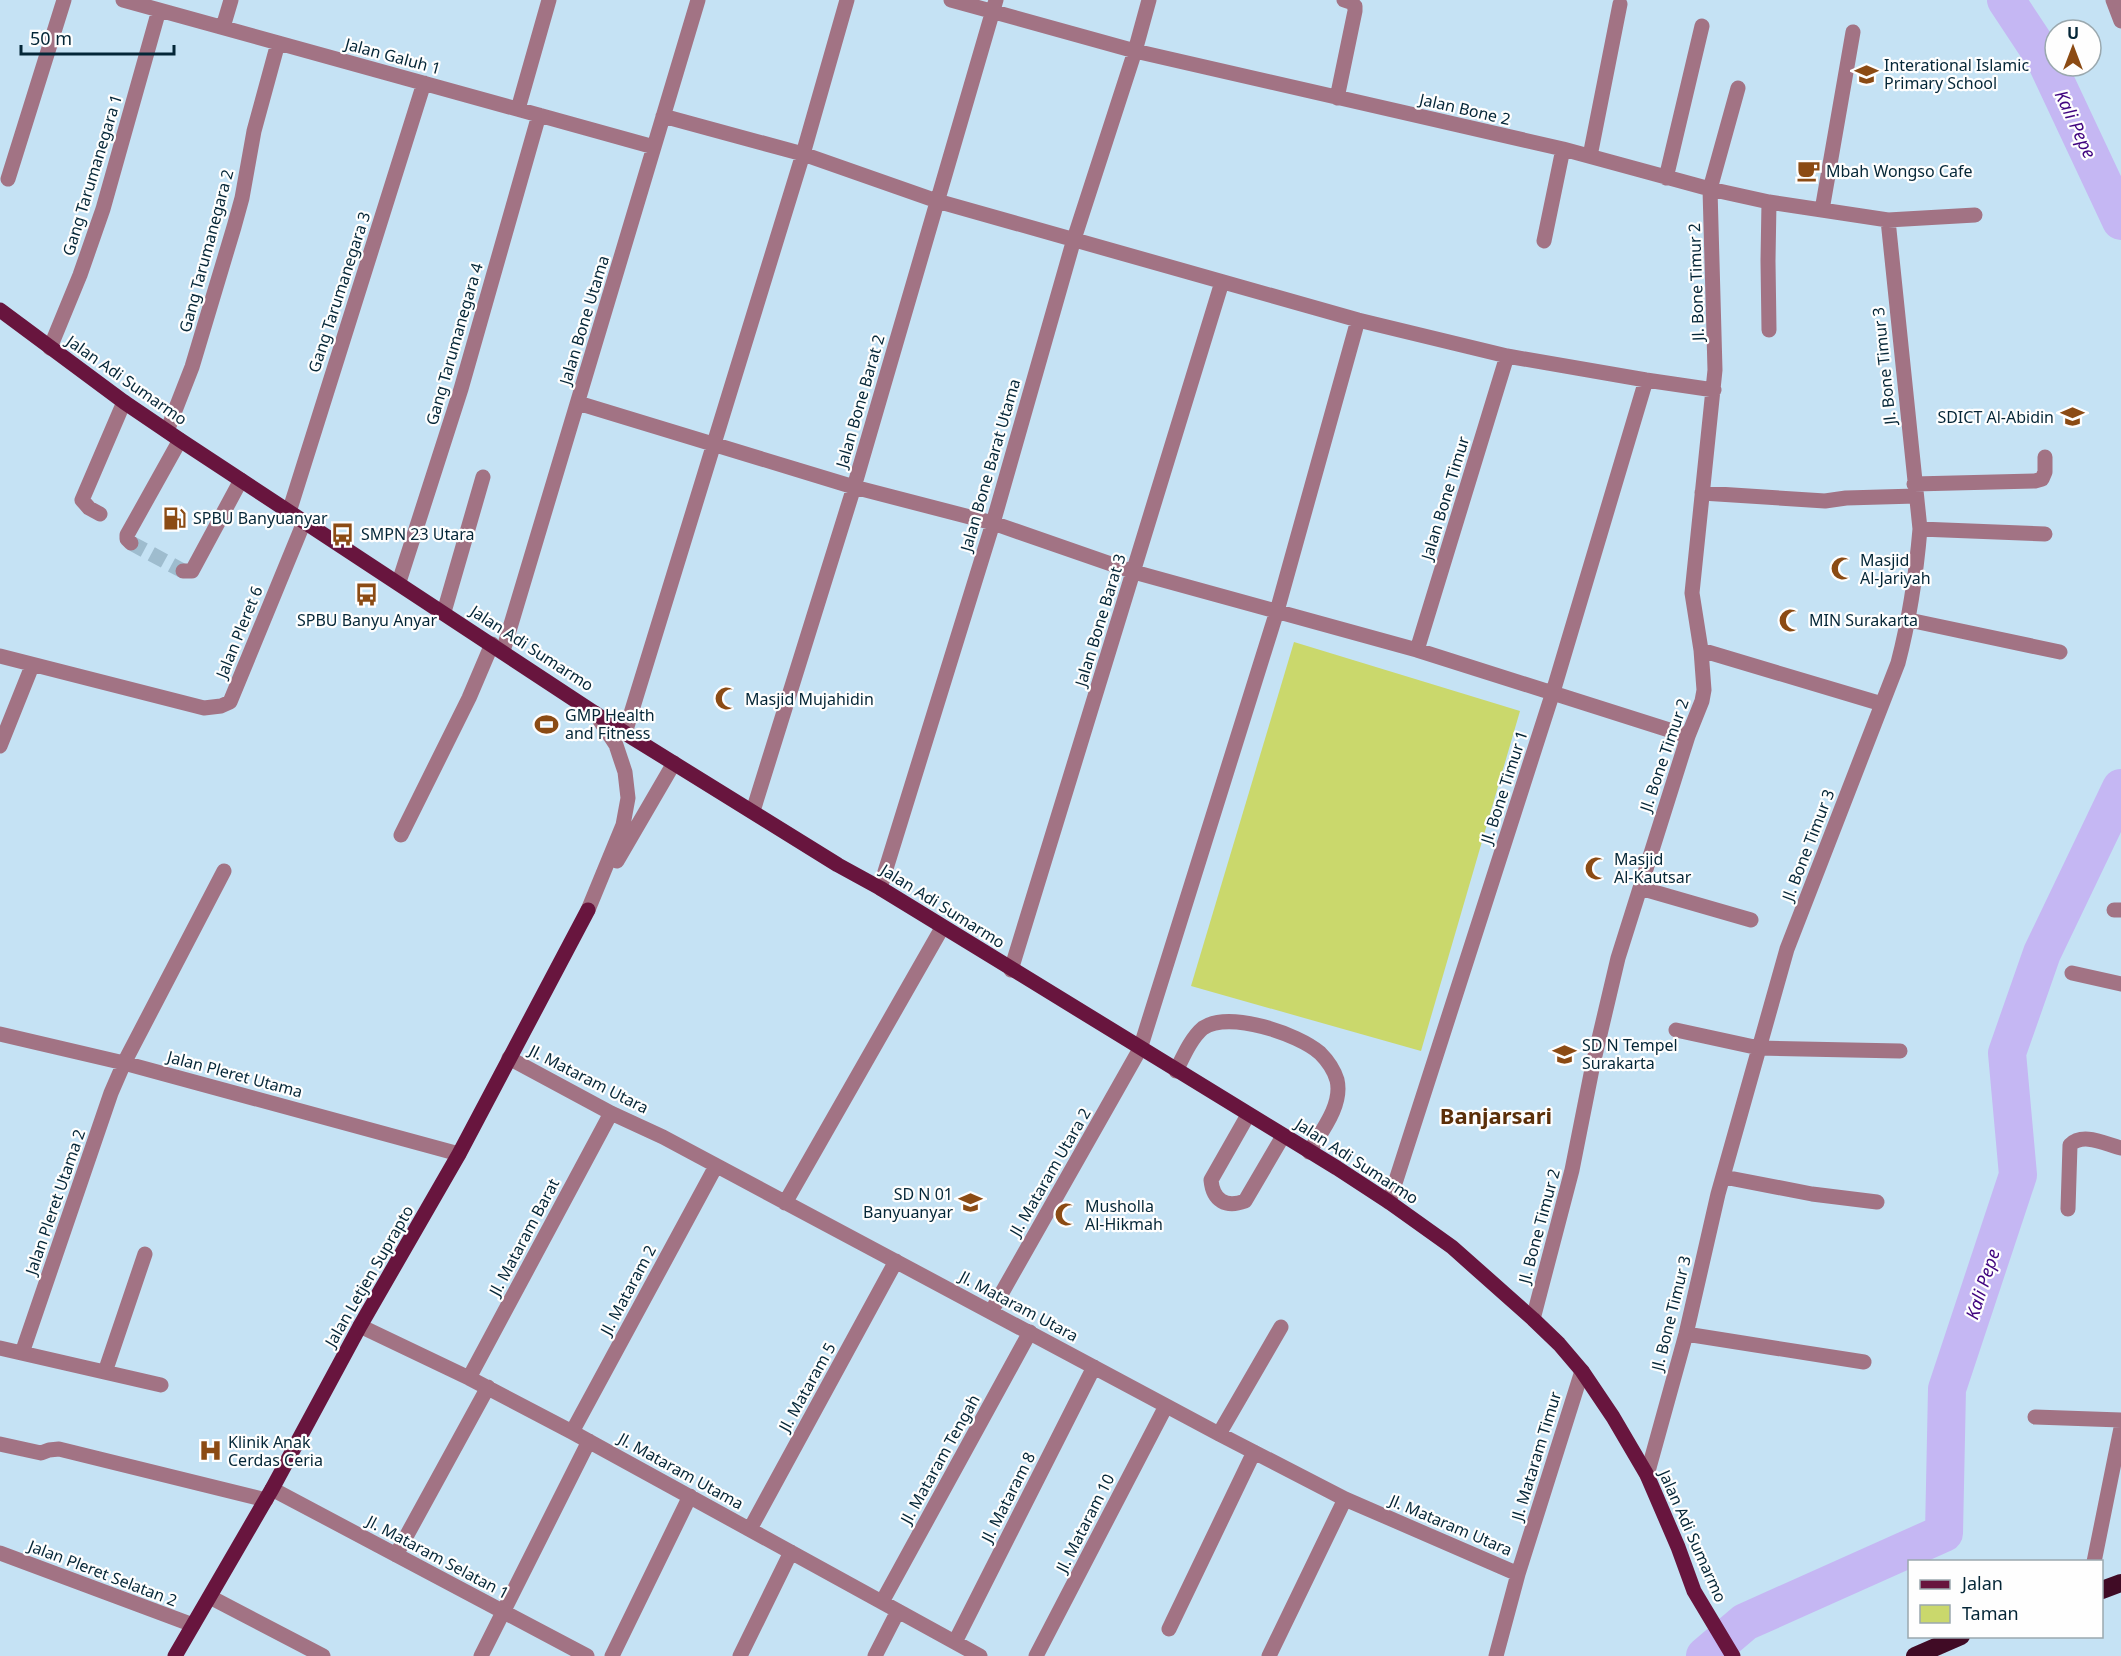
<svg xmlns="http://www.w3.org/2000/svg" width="2121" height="1656" font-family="'Noto Sans',sans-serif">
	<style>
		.green { fill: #cad86c }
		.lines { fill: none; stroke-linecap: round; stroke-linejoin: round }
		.river { stroke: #c5b7f3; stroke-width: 38 }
		.minor-tunnel { stroke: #9ebcce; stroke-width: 15; stroke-dasharray: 15 8; stroke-linecap: butt }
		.minor { stroke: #a27384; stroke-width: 15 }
		.major { stroke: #68153e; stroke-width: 15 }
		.highway { stroke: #400b25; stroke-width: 18 }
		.labels { text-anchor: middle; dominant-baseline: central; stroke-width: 4.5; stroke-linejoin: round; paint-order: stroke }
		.street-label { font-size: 16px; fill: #042637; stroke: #fefefe }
		.poi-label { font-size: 16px; fill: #042637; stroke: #fefefe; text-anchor: start }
		.water-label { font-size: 18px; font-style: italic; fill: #40057f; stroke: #fefefe }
		.district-label { font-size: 22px; font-weight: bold; fill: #5b2f09; stroke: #fefefe }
	</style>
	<rect width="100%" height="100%" fill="#c5e2f4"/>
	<!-- green -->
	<path class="green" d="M1294,642L1520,711L1421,1051L1191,986Z"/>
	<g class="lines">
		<!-- river -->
		<path class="river" d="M2006,0L2045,59L2121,221
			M1705,1656L1745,1622L1944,1533L1947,1389L2018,1175L2007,1053L2042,953L2121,788"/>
		<!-- minor-tunnel -->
		<path class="minor-tunnel" d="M131,543L183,571"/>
		<!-- minor -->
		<path class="minor" d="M123,0L654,147
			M951,0L1135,51L1563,149L1710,189L1769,202L1888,220L1975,215
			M2113,0L2121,21
			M223,27L231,0
			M1337,98L1355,11V6L1350,2L1344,0
			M518,109L549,0
			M663,116L803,154L937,201L1358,320L1507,356L1646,380L1714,390
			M1590,156L1620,4
			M1666,178L1702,26
			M8,179L64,0
			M1769,202L1768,261L1769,330
			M1822,210L1853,32
			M1544,241L1563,149
			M50,348L80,275L103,209L159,10
			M578,403L854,487L993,523L1134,572L1417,650L1688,736
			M167,431L192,367L234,227L242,198L254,131L278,43
			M1914,484L2035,481L2042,479L2045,472V457
			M1702,493L1825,501L1846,498L1916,496
			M289,512L424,83
			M100,514L89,508L82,500L124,402
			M1920,529L2045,534
			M131,543L127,539V535L180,440
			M183,571H192L241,480
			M399,582L461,389L539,115
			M444,612L483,477
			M1909,620L2060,652
			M1417,650L1507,356
			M1701,650L1882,704
			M503,651L698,0
			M0,656L204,708L221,706L230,702L304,522
			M625,733L803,154L847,0
			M0,746L32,666
			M753,811L854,487L996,0
			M401,835L469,698L492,644
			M617,861L674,763
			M880,888L993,523L1074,239L1135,51L1149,0
			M1640,888L1751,920
			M588,910L623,825L628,798L625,772L616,745L595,713
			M2114,910H2121
			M1011,970L1222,282
			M2072,973L2121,984
			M1676,1030L1759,1048L1900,1051
			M0,1034L124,1063L459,1154
			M509,1058L611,1113L663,1137L1219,1434L1345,1499L1518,1574
			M1176,1071C1183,1057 1191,1038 1203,1028C1229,1010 1298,1034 1320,1053C1328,1061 1334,1070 1337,1080C1343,1105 1321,1132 1309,1152
			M1248,1115L1211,1180C1213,1201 1226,1208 1245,1201L1283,1136
			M1724,1177L1812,1194L1877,1202
			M1389,1202L1553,692L1646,380
			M785,1203L942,928
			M2068,1209L2070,1145C2083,1132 2105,1144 2121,1148
			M991,1312L1140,1049L1277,611L1358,320
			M1533,1319L1572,1170L1593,1064L1618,958L1688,736L1702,701L1704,690L1701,650L1692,593L1715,370L1710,189L1738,88
			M360,1326L469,1378L572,1432L980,1656
			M1686,1334L1864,1362
			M0,1348L161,1385
			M22,1353L111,1093L124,1063L224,871
			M105,1372L145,1254
			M469,1378L611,1113
			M2035,1417L2121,1420
			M572,1432L716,1166
			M1219,1434L1281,1327
			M0,1444L41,1453L49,1450L59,1449L266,1500
			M1647,1475L1686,1334L1718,1194L1787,949L1898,663C1910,617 1916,576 1920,529L1888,220
			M272,1489L587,1656
			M750,1529L896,1261
			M0,1553L193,1625
			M396,1555L488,1387
			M2094,1562L2121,1428
			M210,1597L323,1656
			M882,1602L1030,1332
			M1169,1629L1254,1452
			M955,1642L1094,1367
			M481,1656L589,1441
			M612,1656L690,1496
			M740,1656L791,1552
			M875,1656L898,1611
			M1036,1656L1166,1406
			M1269,1656L1345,1499
			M1496,1656L1518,1574L1582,1371"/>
		<!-- major -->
		<path class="major" d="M0,310L124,402L180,440L625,733L838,865L880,888L1337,1168L1389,1202L1452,1247L1533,1319L1559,1344L1582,1371L1613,1417L1647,1475L1678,1547L1694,1591L1733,1656
			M175,1656L272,1489L360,1326L459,1154L588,910"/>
		<!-- highway -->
		<path class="highway" d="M2102,1590L2121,1583
			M1915,1656L1961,1636"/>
	</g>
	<!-- icons -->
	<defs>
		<symbol id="school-bare" viewBox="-9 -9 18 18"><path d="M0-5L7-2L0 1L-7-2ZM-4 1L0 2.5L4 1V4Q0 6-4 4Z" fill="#8b4b14" stroke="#fefefe" stroke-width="2.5" paint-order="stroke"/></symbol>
		<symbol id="cafe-bare" viewBox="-9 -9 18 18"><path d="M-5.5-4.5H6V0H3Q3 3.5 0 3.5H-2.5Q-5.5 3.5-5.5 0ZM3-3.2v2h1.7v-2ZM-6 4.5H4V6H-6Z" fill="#8b4b14" stroke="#fefefe" stroke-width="2.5" paint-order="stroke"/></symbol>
		<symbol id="fuel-bare" viewBox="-9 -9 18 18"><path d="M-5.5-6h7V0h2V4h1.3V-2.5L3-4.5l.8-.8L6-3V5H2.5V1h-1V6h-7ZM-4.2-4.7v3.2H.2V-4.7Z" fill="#8b4b14" stroke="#fefefe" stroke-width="2.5" paint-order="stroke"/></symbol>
		<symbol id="bus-bare" viewBox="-9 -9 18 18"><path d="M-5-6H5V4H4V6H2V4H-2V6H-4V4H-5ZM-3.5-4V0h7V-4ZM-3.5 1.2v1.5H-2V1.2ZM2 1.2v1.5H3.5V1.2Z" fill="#8b4b14" stroke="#fefefe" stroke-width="2.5" paint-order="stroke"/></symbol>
		<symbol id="mosque-bare" viewBox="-9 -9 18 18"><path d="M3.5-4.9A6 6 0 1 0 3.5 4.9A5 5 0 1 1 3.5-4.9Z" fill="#8b4b14" stroke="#fefefe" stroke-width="2.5" paint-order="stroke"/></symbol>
		<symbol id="stadium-bare" viewBox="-9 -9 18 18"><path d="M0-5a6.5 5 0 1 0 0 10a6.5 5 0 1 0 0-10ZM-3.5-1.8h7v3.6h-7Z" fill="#8b4b14" stroke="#fefefe" stroke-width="2.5" paint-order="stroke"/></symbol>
		<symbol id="hospital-bare" viewBox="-9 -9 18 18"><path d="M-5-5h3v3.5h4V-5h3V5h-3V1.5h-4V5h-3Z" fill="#8b4b14" stroke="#fefefe" stroke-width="2.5" paint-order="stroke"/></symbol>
	</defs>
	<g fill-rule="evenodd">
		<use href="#school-bare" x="1850" y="58" width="33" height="33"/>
		<use href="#cafe-bare" x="1792" y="154" width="33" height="33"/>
		<use href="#school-bare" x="2056" y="400" width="33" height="33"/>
		<use href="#fuel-bare" x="158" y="502" width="33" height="33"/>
		<use href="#bus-bare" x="326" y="518" width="33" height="33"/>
		<use href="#mosque-bare" x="1826" y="552" width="33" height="33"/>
		<use href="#bus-bare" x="350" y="578" width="33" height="33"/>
		<use href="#mosque-bare" x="1774" y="604" width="33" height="33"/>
		<use href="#mosque-bare" x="710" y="682" width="33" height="33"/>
		<use href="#stadium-bare" x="530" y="708" width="33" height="33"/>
		<use href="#mosque-bare" x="1580" y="852" width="33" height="33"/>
		<use href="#school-bare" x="1548" y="1038" width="33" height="33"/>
		<use href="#school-bare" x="954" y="1186" width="33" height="33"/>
		<use href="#mosque-bare" x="1050" y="1198" width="33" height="33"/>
		<use href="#hospital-bare" x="194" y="1434" width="33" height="33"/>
	</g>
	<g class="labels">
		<!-- street labels -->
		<g class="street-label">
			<text transform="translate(393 56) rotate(15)">Jalan Galuh 1</text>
			<text transform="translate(1465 109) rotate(13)">Jalan Bone 2</text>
			<text transform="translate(92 175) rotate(-73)">Gang Tarumanegara 1</text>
			<text transform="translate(206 251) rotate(-75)">Gang Tarumanegara 2</text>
			<text transform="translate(1696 282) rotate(-92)">Jl. Bone Timur 2</text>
			<text transform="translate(339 292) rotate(-72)">Gang Tarumanegara 3</text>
			<text transform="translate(584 320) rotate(-73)">Jalan Bone Utama</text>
			<text transform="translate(454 344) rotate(-74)">Gang Tarumanegara 4</text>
			<text transform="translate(1884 366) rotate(-96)">Jl. Bone Timur 3</text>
			<text transform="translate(127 380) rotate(35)">Jalan Adi Sumarmo</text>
			<text transform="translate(860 401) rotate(-74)">Jalan Bone Barat 2</text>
			<text transform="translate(990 465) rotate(-74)">Jalan Bone Barat Utama</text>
			<text transform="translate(1445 498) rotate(-73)">Jalan Bone Timur</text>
			<text transform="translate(1100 620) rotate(-73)">Jalan Bone Barat 3</text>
			<text transform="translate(239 632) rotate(-68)">Jalan Pleret 6</text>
			<text transform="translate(532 648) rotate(33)">Jalan Adi Sumarmo</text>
			<text transform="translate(1664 755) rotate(-71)">Jl. Bone Timur 2</text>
			<text transform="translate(1504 787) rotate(-72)">Jl. Bone Timur 1</text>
			<text transform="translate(1808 845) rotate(-69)">Jl. Bone Timur 3</text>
			<text transform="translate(943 906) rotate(32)">Jalan Adi Sumarmo</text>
			<text transform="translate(235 1074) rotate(15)">Jalan Pleret Utama</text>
			<text transform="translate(589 1079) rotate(27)">Jl. Mataram Utara</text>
			<text transform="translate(1357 1161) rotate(33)">Jalan Adi Sumarmo</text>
			<text transform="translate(1050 1172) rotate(-60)">Jl. Mataram Utara 2</text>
			<text transform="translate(55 1202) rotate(-71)">Jalan Pleret Utama 2</text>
			<text transform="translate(1539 1226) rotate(-75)">Jl. Bone Timur 2</text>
			<text transform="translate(524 1237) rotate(-62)">Jl. Mataram Barat</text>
			<text transform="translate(369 1276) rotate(-60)">Jalan Letjen Suprapto</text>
			<text transform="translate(628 1290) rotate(-62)">Jl. Mataram 2</text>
			<text transform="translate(1019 1306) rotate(28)">Jl. Mataram Utara</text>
			<text transform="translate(1671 1313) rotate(-76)">Jl. Bone Timur 3</text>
			<text transform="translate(807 1387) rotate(-61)">Jl. Mataram 5</text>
			<text transform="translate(1536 1456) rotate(-73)">Jl. Mataram Timur</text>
			<text transform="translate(940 1459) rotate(-61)">Jl. Mataram Tengah</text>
			<text transform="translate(681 1471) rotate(29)">Jl. Mataram Utama</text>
			<text transform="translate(1008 1497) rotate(-63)">Jl. Mataram 8</text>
			<text transform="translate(1085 1523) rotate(-63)">Jl. Mataram 10</text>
			<text transform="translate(1451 1525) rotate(23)">Jl. Mataram Utara</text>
			<text transform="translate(1693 1536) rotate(66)">Jalan Adi Sumarmo</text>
			<text transform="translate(438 1557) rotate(28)">Jl. Mataram Selatan 1</text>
			<text transform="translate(103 1573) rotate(21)">Jalan Pleret Selatan 2</text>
		</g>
		<!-- poi labels -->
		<g class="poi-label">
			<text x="1884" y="65">Interational Islamic<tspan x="1884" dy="18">Primary School</tspan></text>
			<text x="1826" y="171">Mbah Wongso Cafe</text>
			<text x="2054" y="417" text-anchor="end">SDICT Al-Abidin</text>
			<text x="193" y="518">SPBU Banyuanyar</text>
			<text x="361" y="534">SMPN 23 Utara</text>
			<text x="1860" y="560">Masjid<tspan x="1860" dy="18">Al-Jariyah</tspan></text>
			<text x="367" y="620" text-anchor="middle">SPBU Banyu Anyar</text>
			<text x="1809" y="620">MIN Surakarta</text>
			<text x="745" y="699">Masjid Mujahidin</text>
			<text x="565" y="715">GMP Health<tspan x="565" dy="18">and Fitness</tspan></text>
			<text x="1614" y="859">Masjid<tspan x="1614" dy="18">Al-Kautsar</tspan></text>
			<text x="1582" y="1045">SD N Tempel<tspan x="1582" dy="18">Surakarta</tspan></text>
			<text x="953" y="1194" text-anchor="end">SD N 01<tspan x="953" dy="18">Banyuanyar</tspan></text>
			<text x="1085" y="1206">Musholla<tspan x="1085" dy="18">Al-Hikmah</tspan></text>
			<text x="228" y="1442">Klinik Anak<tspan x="228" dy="18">Cerdas Ceria</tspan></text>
		</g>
		<!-- water labels -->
		<g class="water-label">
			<text transform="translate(2076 124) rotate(65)">Kali Pepe</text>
			<text transform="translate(1982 1284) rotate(-72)">Kali Pepe</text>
		</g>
		<!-- district labels -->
		<g class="district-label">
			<text x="1496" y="1115">Banjarsari</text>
		</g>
	</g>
	<!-- legend -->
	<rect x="1908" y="1560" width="195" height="78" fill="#fefefe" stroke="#9aa8ae" stroke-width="1.5"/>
	<rect x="1920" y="1580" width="30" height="9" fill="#68153e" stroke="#9aa8ae" stroke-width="1.5"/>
	<text x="1962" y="1590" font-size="18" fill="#042637">Jalan</text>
	<rect x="1920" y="1605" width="30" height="18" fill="#cad86c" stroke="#9aa8ae" stroke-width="1.5"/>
	<text x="1962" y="1620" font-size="18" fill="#042637">Taman</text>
	<!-- north arrow -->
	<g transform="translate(2073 48)"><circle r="28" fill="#fefefe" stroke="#9aa8ae" stroke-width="1.5"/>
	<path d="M0-4.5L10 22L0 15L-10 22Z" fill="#8b4b14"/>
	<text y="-9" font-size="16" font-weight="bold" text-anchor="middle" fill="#042637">U</text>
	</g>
	<!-- scale -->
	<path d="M21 45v9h153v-9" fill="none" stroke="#042637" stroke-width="3"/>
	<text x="30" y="45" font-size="18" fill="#042637" stroke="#fefefe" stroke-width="4.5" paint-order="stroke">50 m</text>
</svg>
